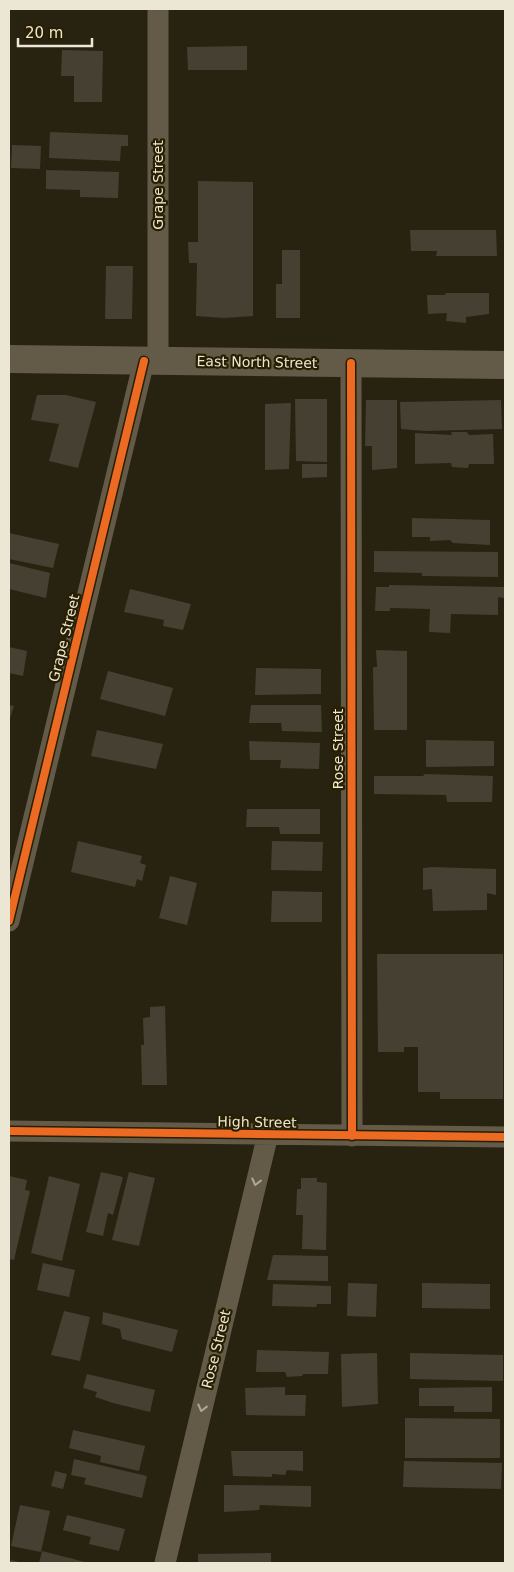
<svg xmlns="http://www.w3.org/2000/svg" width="514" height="1572" font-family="'DejaVu Sans',sans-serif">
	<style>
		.building { fill: #454032 }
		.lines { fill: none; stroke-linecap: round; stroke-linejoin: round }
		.minor { stroke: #635b47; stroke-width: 21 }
		.tertiary { stroke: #635b47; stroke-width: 28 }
		.cycleway-casing { stroke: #281e00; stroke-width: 11 }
		.cycleway { stroke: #ed6a23; stroke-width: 8 }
		.oneway { stroke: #aea795 }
		.labels { text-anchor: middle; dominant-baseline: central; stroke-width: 4.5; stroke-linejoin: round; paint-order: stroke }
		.street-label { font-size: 14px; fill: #ece6d5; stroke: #281e00 }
	</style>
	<rect width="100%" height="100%" fill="#282211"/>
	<!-- building -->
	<path class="building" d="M247,46V70H188L187,47Z
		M62,50L103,51L102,102H74V76H61Z
		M50,132L128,135V146H121L120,161L49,158Z
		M12,145L41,146L40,169L11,168Z
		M46,170L119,172L118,198L80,197V190L46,189Z
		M198,181L253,182V316L224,318L196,316L197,263H189L188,242H198Z
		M410,230H496L497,256H436L437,251H411Z
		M282,250H300V318H276V284H282Z
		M106,266H133L132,319H105Z
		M446,293H489V314L466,317V323L446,321L447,313L428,314L427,295H445Z
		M37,395H66L96,402L78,468L49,461L59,424L31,420Z
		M295,399H327V462L296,461Z
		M366,400H397V468L372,470V446H365Z
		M501,400L502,429L425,431L401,429L400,402Z
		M291,403L289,469L265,470V404Z
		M451,432H467L469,435L493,434L494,464H469L468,468L452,467L451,463L415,464V433L452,435Z
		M302,464H327V477L302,478Z
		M412,518L490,520V545L453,543L450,540L430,541V537H412Z
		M9,533L59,544L53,568L9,559Z
		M374,551L498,552V577L422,576V573L374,572Z
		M9,563L50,573L46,598L9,589Z
		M389,585L504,587V598L498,597V615L451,614L450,633L429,632L430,609L390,608V611H375L376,587H389Z
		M130,589L191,604L183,630L163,626L164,620L124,612Z
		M9,647L27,651L23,676L9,673Z
		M376,650L407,651V730H374L373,667H377Z
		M256,668L321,669V694L255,695Z
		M108,671L173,688L165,716L100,699Z
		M9,705L14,706L9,721Z
		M251,705H321L322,732L282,731L281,723H249Z
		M97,730L163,744L156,769L91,756Z
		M426,740L494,741V766L426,767Z
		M249,741L320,743L319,769L280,768L281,760H250Z
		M425,774L493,776L492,802H447L446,795L374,794V776H423Z
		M247,809H320V834H280L279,827H246Z
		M78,841L142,856L140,863L146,865L142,881L137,879L135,887L71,872Z
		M272,841L323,842L322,871L271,870Z
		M433,867L496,869V895L487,893V910L433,911L432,889L423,890V868Z
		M170,876L197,883L187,925L159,918Z
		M272,891L322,892V922H271Z
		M377,954H503V1099H440V1092H418V1047H404V1052H378Z
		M165,1006L167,1085H142L141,1045H144L143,1018L150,1017V1007Z
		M101,1172L123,1177L113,1215L108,1213L103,1236L86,1232Z
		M129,1172L155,1178L139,1246L112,1240Z
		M9,1176L27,1180L25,1190L30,1191L14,1260L9,1259Z
		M49,1176L80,1184L62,1261L31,1253Z
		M301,1178H317V1182L327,1183L326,1250L302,1249L303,1215H296L297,1189H301Z
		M273,1255L328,1256V1281L267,1280Z
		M43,1263L75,1270L69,1297L37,1290Z
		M348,1283L377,1284L376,1317L347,1316Z
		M422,1283L490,1284V1309L422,1308Z
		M273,1284L331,1286V1304H317L316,1307L272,1306Z
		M64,1311L90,1317L80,1361L51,1355Z
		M103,1312L178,1330L172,1352L122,1339L120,1329L102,1324Z
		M257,1350L329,1352L328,1374H303L302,1376L287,1377L285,1372H256Z
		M377,1353L378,1404L342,1407L341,1354Z
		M410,1353L503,1355V1381L410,1379Z
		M87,1374L155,1390L150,1412L113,1403L95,1397L97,1392L83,1388Z
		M285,1387V1395H306L305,1416L246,1415L245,1388Z
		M492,1387V1412H454V1406H419V1388Z
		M405,1418L500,1419V1458H405Z
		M73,1430L145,1446L139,1471L100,1462L101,1456L69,1448Z
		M231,1451H303V1471L287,1470L285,1475L272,1474V1477L233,1476Z
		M74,1459L147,1476L142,1498L84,1484L86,1478L71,1475Z
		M404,1461L502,1463L501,1489L403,1487Z
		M55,1471L67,1474L63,1489L51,1486Z
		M224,1485L311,1486V1507L260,1505L259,1510L224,1512Z
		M20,1505L50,1511L41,1552L11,1546Z
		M67,1515L125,1529L119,1551L89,1544L91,1537L63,1530Z
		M42,1551L89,1563H39Z
		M271,1553V1563H198V1554Z
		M11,1560L22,1563H10Z"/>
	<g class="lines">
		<!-- minor -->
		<path class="minor" d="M158,361V9
			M351,363L352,1136
			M9,921L144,361
			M9,1131L505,1137
			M165,1563L268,1134"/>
		<!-- tertiary -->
		<path class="tertiary" d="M9,359L505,365"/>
		<defs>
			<path id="cycleway" d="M351,363L352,1136
				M9,921L144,361
				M9,1131L505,1137"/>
		</defs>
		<!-- cycleway casing -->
		<use href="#cycleway" class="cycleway-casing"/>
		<!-- cycleway -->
		<use href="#cycleway" class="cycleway"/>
	</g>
	<!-- one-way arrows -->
	<defs><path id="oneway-chevron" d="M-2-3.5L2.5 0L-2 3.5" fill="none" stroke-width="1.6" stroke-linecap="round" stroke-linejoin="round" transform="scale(1.25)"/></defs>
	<g class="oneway">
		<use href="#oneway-chevron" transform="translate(256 1182) rotate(104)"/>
		<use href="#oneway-chevron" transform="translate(202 1408) rotate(104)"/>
	</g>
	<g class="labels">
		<!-- street labels -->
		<g class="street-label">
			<text transform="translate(158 185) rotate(-90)">Grape Street</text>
			<text transform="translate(257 362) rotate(1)">East North Street</text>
			<text transform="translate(64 638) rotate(-76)">Grape Street</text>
			<text transform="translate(338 749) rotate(-90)">Rose Street</text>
			<text transform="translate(257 1122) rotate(1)">High Street</text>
			<text transform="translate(216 1349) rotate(-76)">Rose Street</text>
		</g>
	</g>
	<!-- border -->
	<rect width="514" height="1572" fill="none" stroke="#ece6d5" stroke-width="20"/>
	<!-- scale -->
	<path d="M18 38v8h74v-8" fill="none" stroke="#ece6d5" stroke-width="2.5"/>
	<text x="25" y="38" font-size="15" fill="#ece6d5" stroke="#281e00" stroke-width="4" paint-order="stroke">20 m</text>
</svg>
